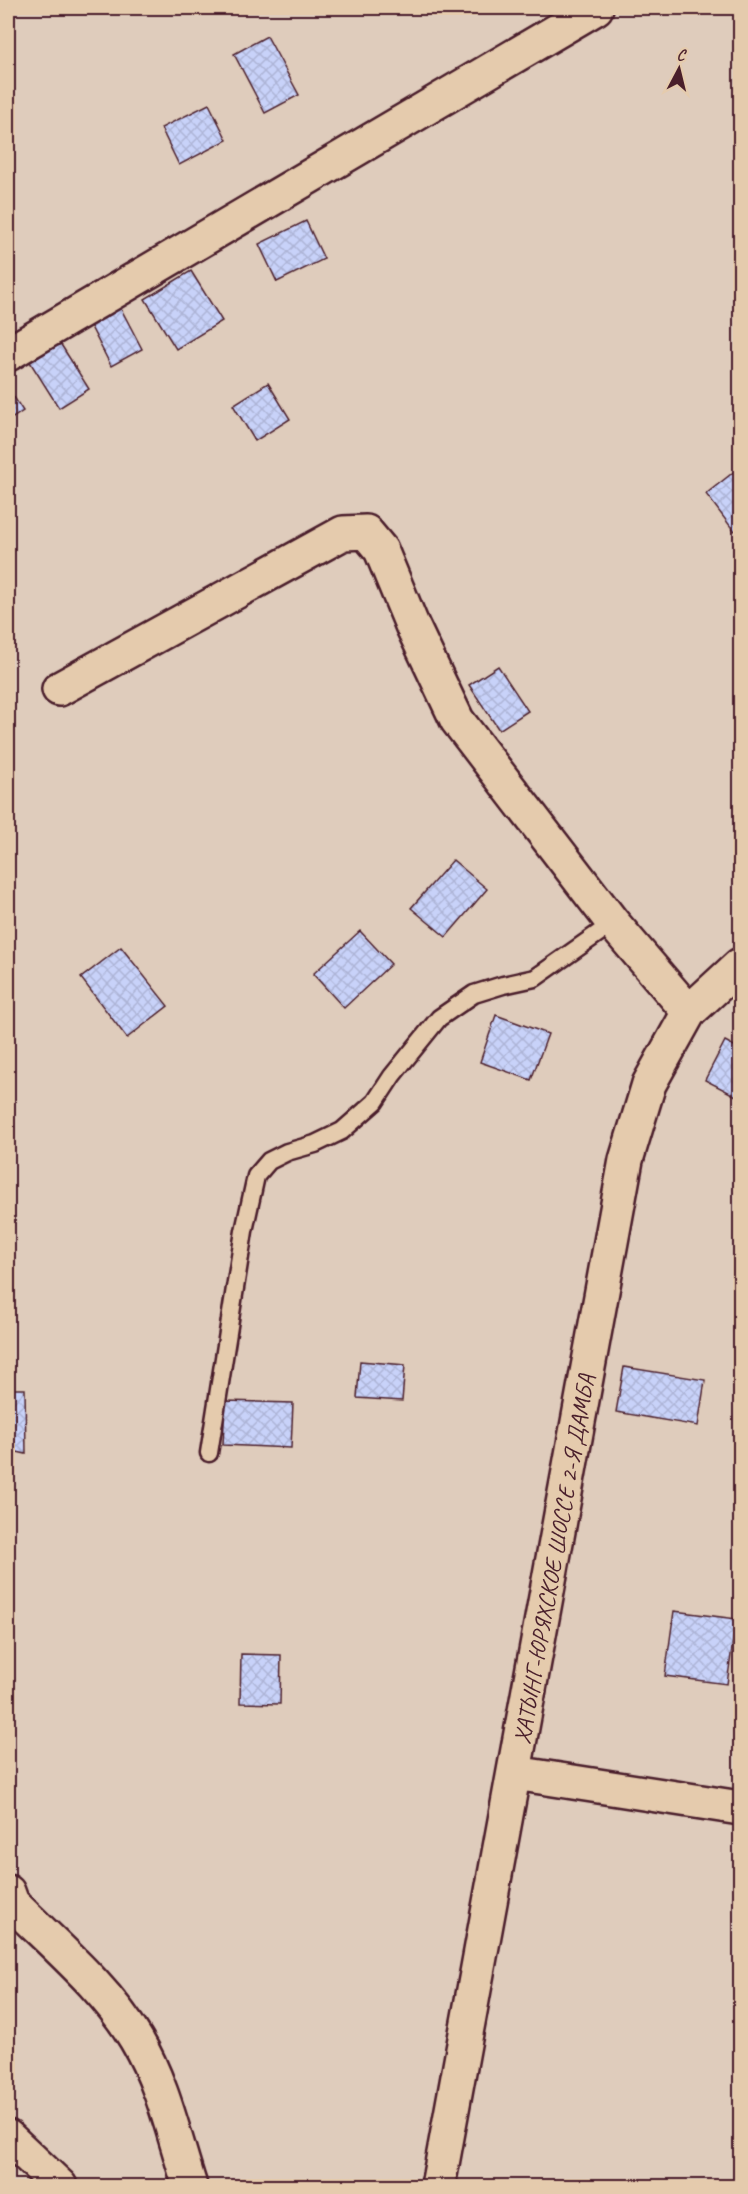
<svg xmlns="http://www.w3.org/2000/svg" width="748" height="2194" font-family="Caveat,sans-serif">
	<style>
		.building { fill: url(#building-cross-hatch); stroke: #4a1f2b; stroke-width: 1.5 }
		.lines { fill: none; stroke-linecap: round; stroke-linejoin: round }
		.lane-casing { stroke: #4a1f2b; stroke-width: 21 }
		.street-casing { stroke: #4a1f2b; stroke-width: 38 }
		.lane { stroke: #e5cbad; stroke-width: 16 }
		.street { stroke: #e5cbad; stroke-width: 33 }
		.labels { text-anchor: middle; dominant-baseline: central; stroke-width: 5; stroke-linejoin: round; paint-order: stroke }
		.street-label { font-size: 24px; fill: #4a1f2b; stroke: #e5cbad }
	</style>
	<defs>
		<pattern id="building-cross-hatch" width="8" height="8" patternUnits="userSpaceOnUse" patternTransform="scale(1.5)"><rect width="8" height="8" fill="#c8d2f9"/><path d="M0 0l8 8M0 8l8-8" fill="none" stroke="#adb4d6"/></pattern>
	</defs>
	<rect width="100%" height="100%" fill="#dfccbc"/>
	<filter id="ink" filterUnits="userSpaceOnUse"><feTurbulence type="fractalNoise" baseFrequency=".0167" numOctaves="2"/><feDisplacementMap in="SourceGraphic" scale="12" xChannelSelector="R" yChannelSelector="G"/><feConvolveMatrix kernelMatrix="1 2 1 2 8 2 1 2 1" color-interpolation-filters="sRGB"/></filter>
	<g filter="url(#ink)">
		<!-- building -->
		<path class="building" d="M267,36L299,95L265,113L234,54Z
			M209,104L227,140L179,165L161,128Z
			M306,221L324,259L277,282L259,244Z
			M191,271L222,321L176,349L145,299Z
			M119,305L142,349L111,366L88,321Z
			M60,343L89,389L59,408L30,362Z
			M268,383L290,419L255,441L233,405Z
			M8,388L23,411L8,421Z
			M740,467V526L734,531L706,494Z
			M498,666L528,711L499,730L469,685Z
			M453,860L487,889L446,937L411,908Z
			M360,931L391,964L344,1008L313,974Z
			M121,947L168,1006L127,1038L81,978Z
			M496,1015L548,1034L531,1080L480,1062Z
			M725,1041L740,1049V1098L705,1080Z
			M360,1361L405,1365L402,1401L357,1398Z
			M624,1367L705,1380L698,1426L616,1412Z
			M8,1389H25L26,1454L8,1450Z
			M225,1401L293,1403L291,1448L223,1445Z
			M674,1611L736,1619L727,1684L665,1676Z
			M241,1654L281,1655L280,1704L240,1703Z"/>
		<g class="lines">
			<defs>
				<path id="lane" d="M209,1453L244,1231L256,1176L269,1161L287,1152L315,1144L342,1131L375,1102L392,1076L439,1018L474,994L503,985L535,978L613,923"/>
				<path id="street" d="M8,354L596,8
					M59,689L343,533L366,532L381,550L412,625L457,720L613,923L689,1012
					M515,1773L740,1808
					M8,1892L12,1903C54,1945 106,1988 136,2039C163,2084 174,2137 190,2186
					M8,2137L60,2186
					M438,2186L626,1160L649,1084L689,1012L740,965"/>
			</defs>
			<!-- lane casing -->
			<use href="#lane" class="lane-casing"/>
			<!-- street casing -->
			<use href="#street" class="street-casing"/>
			<!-- lane -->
			<use href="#lane" class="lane"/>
			<!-- street -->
			<use href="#street" class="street"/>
		</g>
	</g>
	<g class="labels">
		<!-- street labels -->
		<g class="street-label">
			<text transform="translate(554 1559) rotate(-80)">ХАТЫНГ-ЮРЯХСКОЕ ШОССЕ 2-Я ДАМБА</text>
		</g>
	</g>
	<!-- margin -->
	<rect width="748" height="2194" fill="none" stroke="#e5cbad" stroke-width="30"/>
	<rect x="15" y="15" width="718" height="2164" fill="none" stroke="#4a1f2b" stroke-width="2" filter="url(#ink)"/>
	<!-- north arrow -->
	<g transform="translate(679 69) rotate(7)" stroke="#e5cbad" stroke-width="4.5" paint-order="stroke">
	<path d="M0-4.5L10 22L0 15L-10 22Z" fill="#4a1f2b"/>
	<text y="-9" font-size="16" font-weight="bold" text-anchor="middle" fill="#4a1f2b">С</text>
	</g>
</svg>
